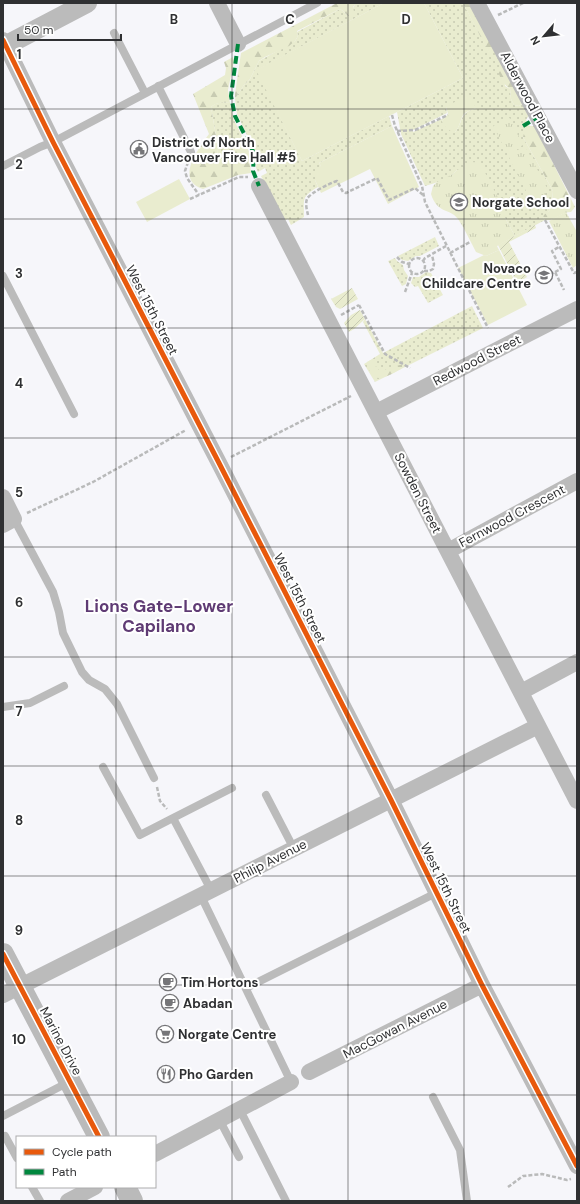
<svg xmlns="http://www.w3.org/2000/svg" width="580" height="1204" font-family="'DM Sans',sans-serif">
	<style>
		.grass { fill: url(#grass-dots); fill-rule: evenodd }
		.forest { fill: url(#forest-firs) }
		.park { fill: url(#park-tufts) }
		.garden { fill: url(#garden-furrows) }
		.pitch { fill: #e9eccf }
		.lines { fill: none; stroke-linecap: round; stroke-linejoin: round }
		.path { stroke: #b9baba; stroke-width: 2.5; stroke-dasharray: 4 2; stroke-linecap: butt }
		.service { stroke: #bbb; stroke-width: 8 }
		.minor { stroke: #bbb; stroke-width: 16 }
		.tertiary { stroke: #bbb; stroke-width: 20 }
		.secondary { stroke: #bababa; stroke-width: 22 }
		.quiet { stroke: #00873e; stroke-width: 4; stroke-dasharray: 8 4; stroke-linecap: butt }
		.cycleway-casing { stroke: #fff; stroke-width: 8 }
		.cycleway { stroke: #e8590c; stroke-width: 5 }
		.grid { fill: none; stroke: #2f3032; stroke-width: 1; stroke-opacity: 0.55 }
		.labels { text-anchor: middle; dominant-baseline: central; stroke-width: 4; stroke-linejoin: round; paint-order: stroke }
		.street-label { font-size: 13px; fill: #2f3032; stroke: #fff }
		.poi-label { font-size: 13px; font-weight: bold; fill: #2f3032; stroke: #fff; text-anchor: start }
		.district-label { font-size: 17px; font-weight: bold; fill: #5f3b74; stroke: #fff }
		.grid-label { font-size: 13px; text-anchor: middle; font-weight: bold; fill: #2f3032; stroke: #fff; stroke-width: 4; stroke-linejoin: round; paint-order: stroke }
	</style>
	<defs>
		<pattern id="grass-dots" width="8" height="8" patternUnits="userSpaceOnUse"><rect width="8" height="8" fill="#e9eccf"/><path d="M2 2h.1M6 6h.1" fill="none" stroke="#c8cbb2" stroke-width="1.8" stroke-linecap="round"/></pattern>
		<pattern id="forest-firs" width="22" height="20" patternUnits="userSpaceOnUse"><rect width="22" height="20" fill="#e9eccf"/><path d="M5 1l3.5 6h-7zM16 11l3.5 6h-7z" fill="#c8cbb2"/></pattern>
		<pattern id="park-tufts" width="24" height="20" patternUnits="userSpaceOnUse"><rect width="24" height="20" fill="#e9eccf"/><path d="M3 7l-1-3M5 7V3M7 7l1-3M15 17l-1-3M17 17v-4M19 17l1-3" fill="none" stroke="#c8cbb2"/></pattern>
		<pattern id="garden-furrows" width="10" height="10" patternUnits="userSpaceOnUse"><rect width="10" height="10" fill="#e9eccf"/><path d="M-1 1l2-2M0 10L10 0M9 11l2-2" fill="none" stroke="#c8cbb2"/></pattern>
	</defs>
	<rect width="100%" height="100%" fill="#f6f6fa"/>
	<!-- grass -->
	<path class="grass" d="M356,3H384L257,70L302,161L389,116L392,126L319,163L321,166L315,180L318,187C301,197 304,199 304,217L291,225L288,219L284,221L261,176L267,173L265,168L258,172L256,168L257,156L237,114L235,99L244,85L250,79L259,61L295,41L298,36L297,32L340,9L343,11L348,16Z
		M424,3H463L489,52L494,48L502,62L505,86L510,89L511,99L514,105L519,106L523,103L529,115L526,120L529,126H534L536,129L523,137L553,191L552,203L549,211L543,218L545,220L515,236L505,218L457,170C449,179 436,183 425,186L401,134L397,112L463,78ZM446,107L476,108C472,110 467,111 464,115C460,120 461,125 455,132L442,121L446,117L413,132V130L447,113Z
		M222,102L230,103L234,120L246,144C243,145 240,146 237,148C230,154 228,162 218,160L216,136L211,107L215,104Z
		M435,237L439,246L420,256H416L408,261L402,260L398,256Z
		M395,258L397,261L403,265L404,270L408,276L406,284L402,286L388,261Z
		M426,272L431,273L443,295L428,303L418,286L415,287L411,283L413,277H419Z
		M472,306L483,328L375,382L364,364L380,354L363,322L365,319L383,353Z"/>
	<!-- forest -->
	<path class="forest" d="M337,3H356L353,7L354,12L352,16H348L343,11L340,9L297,31L298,36L295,41L289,46L265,57L259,61L250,79L244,85L235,99V94L241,53Z
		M463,3H472L494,48L493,51L489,53Z
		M233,57L234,61L228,90L230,103C223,102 217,102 211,107L216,136L218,159C228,162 230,154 237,148C240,146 243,145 246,144L249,152L251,173L238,175L203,189C174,180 199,148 209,134L193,94L225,75L226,68L224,62Z
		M502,65L523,103L519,106L514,105L511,99L510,89C504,85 500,78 498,71Z
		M531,127L536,129L575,207L571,212C561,212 554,222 545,220L543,218L544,215L549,211L552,204L553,191L523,137L525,130Z
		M371,360L379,370C387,371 393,364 402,365V367L401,369C386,377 371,387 367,362Z"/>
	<!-- park -->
	<path class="park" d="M510,118L523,145L507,153L493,126Z
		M525,146L547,188L538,210L524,203L527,193L508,155Z
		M474,162L481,165L505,211V218L515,236L497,246L499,250L486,256L476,252C470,241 465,229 458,219C450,208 437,214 431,194L433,186L437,182L453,174L457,170Z
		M566,212L577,232V265L573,268L549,221Z"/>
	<!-- garden -->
	<path class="garden" d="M535,225L536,228L509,242L527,277L517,283L498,245Z
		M352,288L358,299L340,309L336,307L331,299Z
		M360,310L365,319L354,329L349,332L344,323L351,315Z"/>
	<!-- pitch -->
	<path class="pitch" d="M384,3H424L463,78L302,161L256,70Z
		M467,95H470L476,108C472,110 467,111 464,114C460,119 461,125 455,132H452L443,125L442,121L448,114L446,107Z
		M392,126L419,187L388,204L370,169L321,193L315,180V170L321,166L319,163Z
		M179,179L190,199L147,222L136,202Z
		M499,250L527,305L488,325L458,268L484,255L486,256Z"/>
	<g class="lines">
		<!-- path -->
		<path class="path" d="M498,15L523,3
			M392,115L395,126L422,186L425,202L488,328
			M397,131L415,130L448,115
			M188,162L185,171L187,178L199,195
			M190,199L239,177H248
			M308,215C307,210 305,204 307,199C310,193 330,183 337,181L343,192L346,193L377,178L389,200L415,188L423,195
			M545,220L574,273L577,272
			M450,253L470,242
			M397,257L402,262L409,264
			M409 266a8 8 0 1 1 16 0a8 8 0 1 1-16 0Z
			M423,261L425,258L446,246
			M542,269L547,276L555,272L564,290
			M424,271H429L433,269L434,264L432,255
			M555,272L561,269L552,251L559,247
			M405,292L412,273
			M359,305L385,354L410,368
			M341,315L359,305
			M231,457L351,396
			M27,513L93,482L186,430
			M157,787L160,801L167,809
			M508,1187L523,1176L542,1174L567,1180L571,1179"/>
		<!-- service -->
		<path class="service" d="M114,33L145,93
			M158,86L191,152
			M3,166L40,147L53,142L317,3
			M3,276L74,414
			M14,519L53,592L59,612L63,633L82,672L89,680L105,689L117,704L154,778
			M3,707L30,703L64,686
			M103,767L140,835L173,818L211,890
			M266,795L294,849
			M173,818L232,788
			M201,896L291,1082
			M246,988L436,893
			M433,1097L460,1150L467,1201
			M239,1108L286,1201
			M3,1116L69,1082
			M219,1119L239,1157
			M5,1136L17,1158
			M32,1187L40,1201"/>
		<!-- minor -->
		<path class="minor" d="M217,3L238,44
			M477,3L577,191
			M3,40L53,142L219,463L391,800L482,985L577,1166
			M259,186L577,801
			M376,412L577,309
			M3,497L14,519L3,525
			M448,551L577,481
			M521,692L577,662
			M3,995L538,726
			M309,1072L482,985
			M155,1154L291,1082
			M68,1201L95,1187"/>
		<!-- tertiary -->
		<path class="tertiary" d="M3,47L87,3"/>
		<!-- secondary -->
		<path class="secondary" d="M3,954L99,1137
			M125,1187L132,1201"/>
		<!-- quiet -->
		<path class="quiet" d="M238,44L231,96L235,116L252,149L254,154L253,171L259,186
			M523,126L538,117"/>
		<defs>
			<path id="cycleway" d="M3,40L53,142L219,463L391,800L482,985L577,1166
				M3,954L99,1137"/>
		</defs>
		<!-- cycleway casing -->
		<use href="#cycleway" class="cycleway-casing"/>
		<!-- cycleway -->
		<use href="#cycleway" class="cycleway"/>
	</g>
	<!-- grid -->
	<path class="grid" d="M116,3V1137M232,3V1201M348,3V1201M464,3V1201M3,109H577M3,219H577M3,328H577M3,438H577M3,547H577M3,657H577M3,766H577M3,876H577M3,985H577M3,1095H577M116,1187V1201"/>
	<!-- icons -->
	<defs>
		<symbol id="civic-ring" viewBox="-11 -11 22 22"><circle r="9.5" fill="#fff" stroke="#757578" stroke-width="1.5"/><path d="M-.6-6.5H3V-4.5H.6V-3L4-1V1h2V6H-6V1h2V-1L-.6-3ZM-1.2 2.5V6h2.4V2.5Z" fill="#757578"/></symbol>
		<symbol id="school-ring" viewBox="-11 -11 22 22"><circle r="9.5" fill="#fff" stroke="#757578" stroke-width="1.5"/><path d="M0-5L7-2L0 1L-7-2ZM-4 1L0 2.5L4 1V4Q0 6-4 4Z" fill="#757578"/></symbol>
		<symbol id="cafe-ring" viewBox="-11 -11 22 22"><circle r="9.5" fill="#fff" stroke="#757578" stroke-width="1.5"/><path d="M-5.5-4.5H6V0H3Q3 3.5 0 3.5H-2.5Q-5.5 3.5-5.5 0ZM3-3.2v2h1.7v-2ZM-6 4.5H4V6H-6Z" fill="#757578"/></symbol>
		<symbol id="supermarket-ring" viewBox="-11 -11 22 22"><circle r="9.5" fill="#fff" stroke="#757578" stroke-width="1.5"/><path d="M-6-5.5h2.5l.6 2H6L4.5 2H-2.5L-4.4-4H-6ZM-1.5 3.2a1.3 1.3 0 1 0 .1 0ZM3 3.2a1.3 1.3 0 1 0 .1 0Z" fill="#757578"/></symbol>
		<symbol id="restaurant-ring" viewBox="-11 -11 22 22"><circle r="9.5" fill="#fff" stroke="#757578" stroke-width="1.5"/><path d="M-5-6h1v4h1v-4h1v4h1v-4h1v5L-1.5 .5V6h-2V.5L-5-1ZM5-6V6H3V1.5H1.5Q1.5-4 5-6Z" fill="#757578"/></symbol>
	</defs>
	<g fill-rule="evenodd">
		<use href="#civic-ring" x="129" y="139" width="20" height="20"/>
		<use href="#school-ring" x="449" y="192" width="20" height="20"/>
		<use href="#school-ring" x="534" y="265" width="20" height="20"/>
		<use href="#cafe-ring" x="158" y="972" width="20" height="20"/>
		<use href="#cafe-ring" x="160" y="993" width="20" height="20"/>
		<use href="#supermarket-ring" x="155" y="1024" width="20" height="20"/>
		<use href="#restaurant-ring" x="156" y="1064" width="20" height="20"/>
	</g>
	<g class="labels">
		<!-- street labels -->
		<g class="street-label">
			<text transform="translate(528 97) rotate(62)">Alderwood Place</text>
			<text transform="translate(152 310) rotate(63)">West 15th Street</text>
			<text transform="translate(477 360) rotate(-27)">Redwood Street</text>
			<text transform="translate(418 493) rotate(63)">Sowden Street</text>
			<text transform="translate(512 516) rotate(-28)">Fernwood Crescent</text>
			<text transform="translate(300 598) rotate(63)">West 15th Street</text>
			<text transform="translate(270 861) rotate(-27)">Philip Avenue</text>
			<text transform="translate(446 888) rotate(64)">West 15th Street</text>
			<text transform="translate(395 1029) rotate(-27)">MacGowan Avenue</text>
			<text transform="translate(61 1041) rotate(62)">Marine Drive</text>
		</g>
		<!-- poi labels -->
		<g class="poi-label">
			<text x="152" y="142">District of North<tspan x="152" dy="15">Vancouver Fire Hall #5</tspan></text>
			<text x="472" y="202">Norgate School</text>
			<text x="531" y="268" text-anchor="end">Novaco<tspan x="531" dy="15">Childcare Centre</tspan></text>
			<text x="181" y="982">Tim Hortons</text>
			<text x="183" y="1003">Abadan</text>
			<text x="178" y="1034">Norgate Centre</text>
			<text x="179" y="1074">Pho Garden</text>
		</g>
		<!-- district labels -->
		<g class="district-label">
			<text x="159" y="606">Lions Gate-Lower<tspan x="159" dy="20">Capilano</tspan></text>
		</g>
	</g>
	<g class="grid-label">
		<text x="174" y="24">B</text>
		<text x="290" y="24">C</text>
		<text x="406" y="24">D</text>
		<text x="19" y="59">1</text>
		<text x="19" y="169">2</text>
		<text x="19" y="278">3</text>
		<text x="19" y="388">4</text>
		<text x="19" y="497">5</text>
		<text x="19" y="607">6</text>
		<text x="19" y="716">7</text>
		<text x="19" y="825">8</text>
		<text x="19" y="935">9</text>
		<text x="19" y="1044">10</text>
	</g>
	<!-- border -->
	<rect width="580" height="1204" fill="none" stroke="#2f3032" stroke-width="8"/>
	<!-- legend -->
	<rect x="16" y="1136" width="140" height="52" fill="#ffffff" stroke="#acacad"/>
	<rect x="24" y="1149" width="20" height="6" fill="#e8590c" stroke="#acacad"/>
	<text x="52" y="1156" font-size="12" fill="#2f3032">Cycle path</text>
	<rect x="24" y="1169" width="20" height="6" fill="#00873e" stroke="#acacad"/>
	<text x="52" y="1176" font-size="12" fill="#2f3032">Path</text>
	<!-- north arrow -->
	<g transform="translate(544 36) rotate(242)" stroke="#ffffff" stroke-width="3" paint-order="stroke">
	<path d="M0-3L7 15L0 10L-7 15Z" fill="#2f3032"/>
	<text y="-6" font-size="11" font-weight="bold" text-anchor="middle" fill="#2f3032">N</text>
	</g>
	<!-- scale -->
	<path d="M18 34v6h103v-6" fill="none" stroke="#2f3032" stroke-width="2"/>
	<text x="24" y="34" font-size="12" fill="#2f3032" stroke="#ffffff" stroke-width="3" paint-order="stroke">50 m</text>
</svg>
